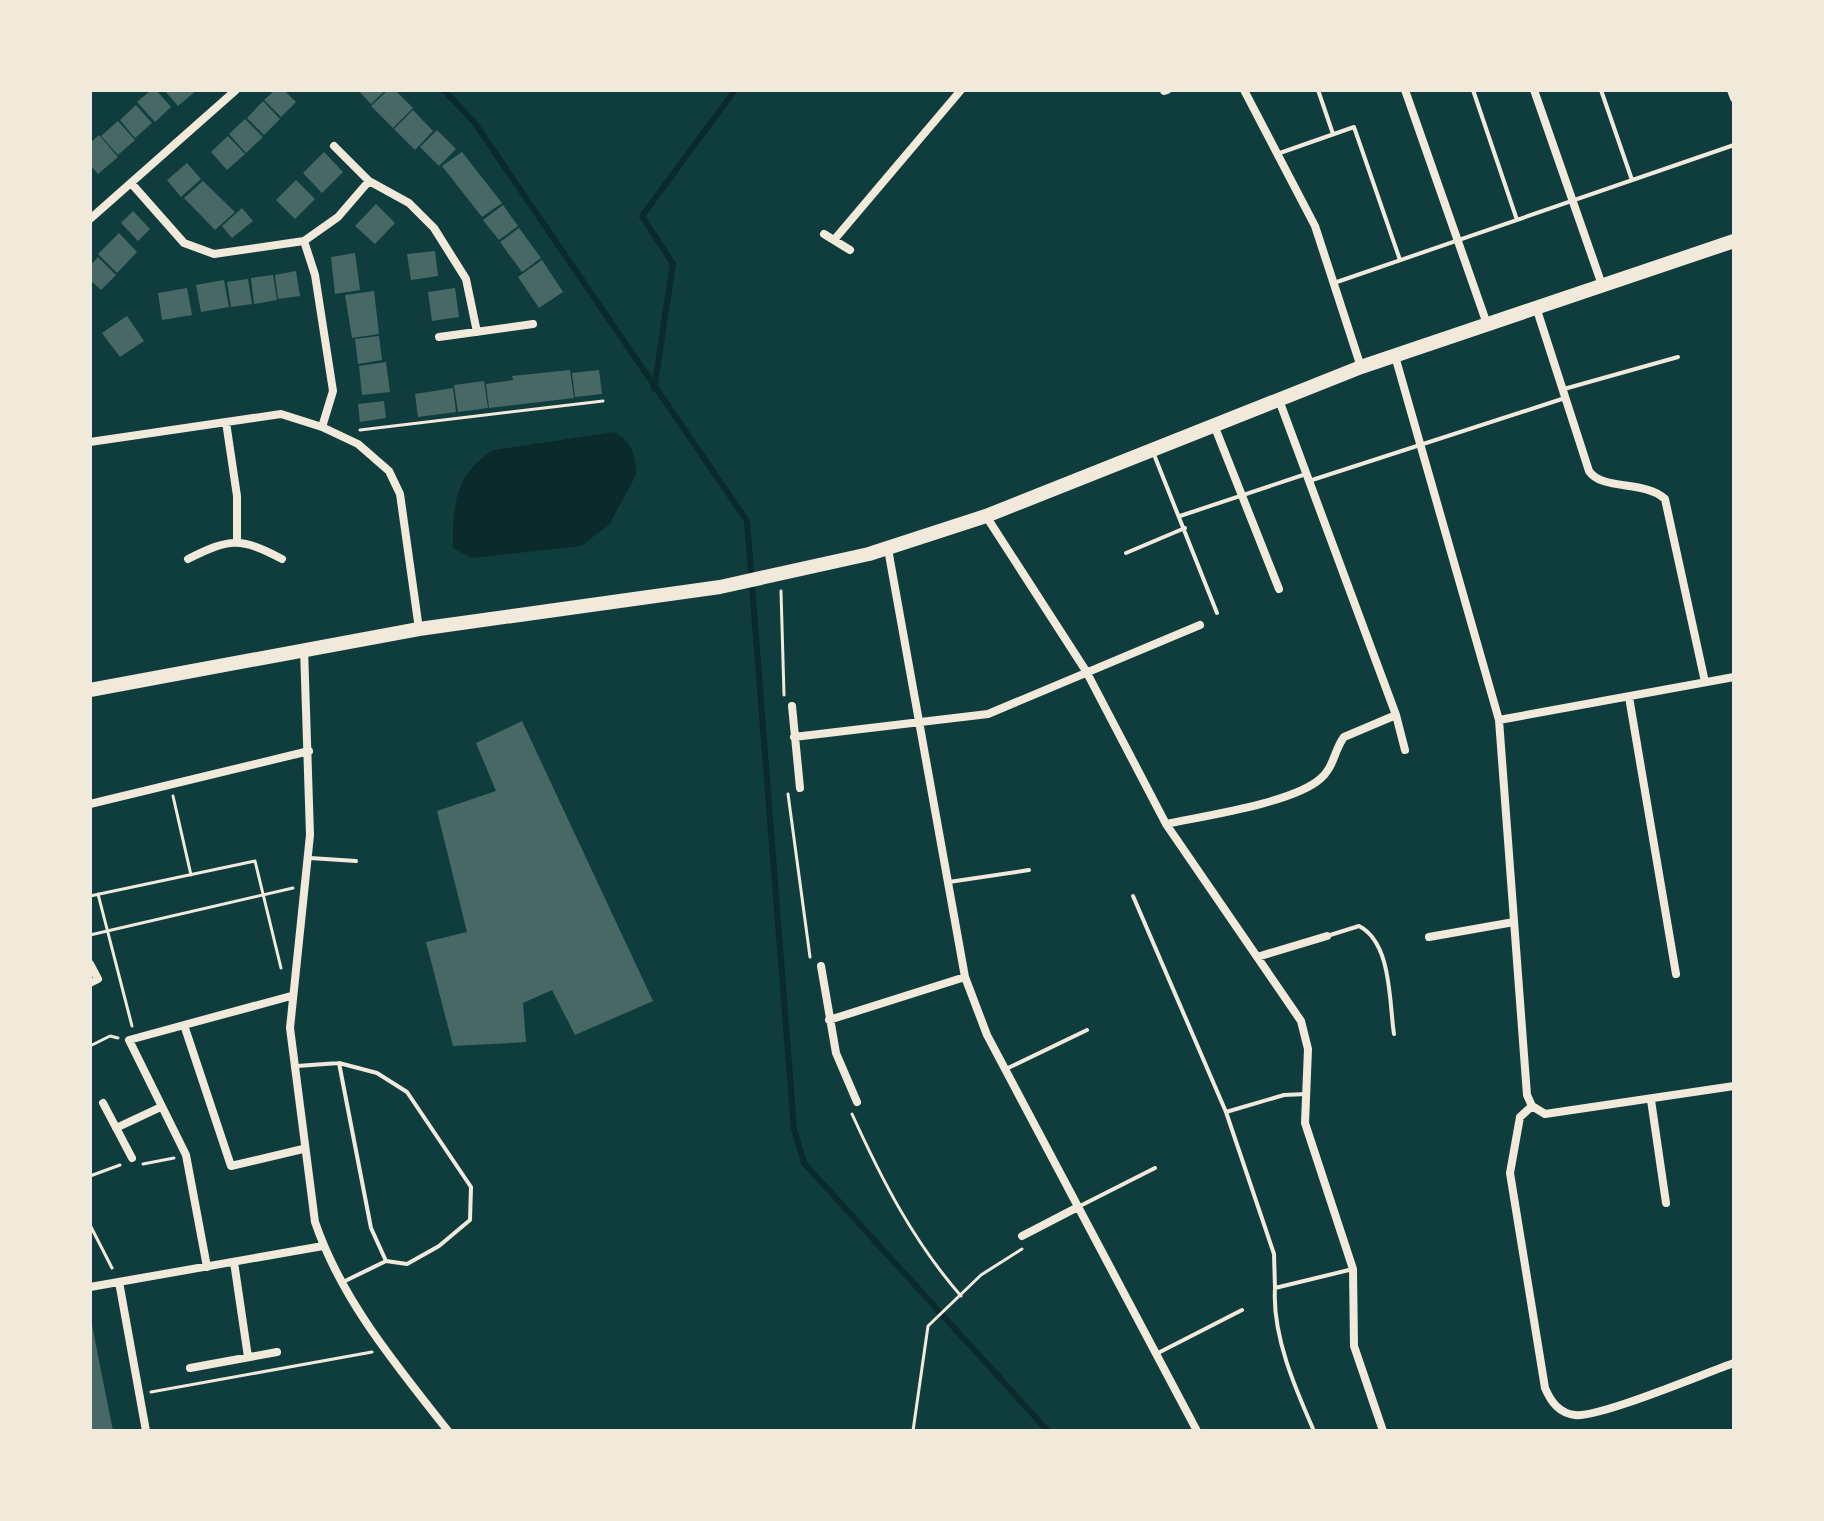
<svg xmlns="http://www.w3.org/2000/svg" width="1824" height="1521" font-family="Roboto,sans-serif">
	<style>
		.water { fill: #0a2a2b }
		.lines { fill: none; stroke-linecap: round; stroke-linejoin: round }
		.stream { stroke: #0a2a2b; stroke-width: 6 }
		.building { fill: #486865 }
		.path { stroke: #f1e9da; stroke-width: 3 }
		.service { stroke: #f1e9da; stroke-width: 4 }
		.minor { stroke: #f1e9da; stroke-width: 8 }
		.primary { stroke: #f1e9da; stroke-width: 14 }
	</style>
	<rect width="100%" height="100%" fill="#0f3d3e"/>
	<!-- water -->
	<path class="water" d="M614,432C632,440 636,457 636,475L609,525L581,546L472,558L453,548C452,506 455,473 494,450Z"/>
	<g class="lines">
		<!-- stream -->
		<path class="stream" d="M444,90L474,122L747,521L794,1129L804,1163L1048,1431
			M654,389L673,264L642,216L735,90"/>
	</g>
	<!-- building -->
	<path class="building" d="M151,90H156L171,107L155,122L137,102Z
		M164,90H197L178,106Z
		M275,90H284L296,102L281,117L264,100Z
		M358,90H386L371,104Z
		M388,90H395L413,108L393,128L371,106Z
		M263,101L280,119L264,135L247,118Z
		M136,105L152,123L135,138L120,120Z
		M413,110L433,131L415,150L394,129Z
		M245,119L263,137L246,153L229,134Z
		M118,121L135,140L118,155L101,136Z
		M437,130L456,149L439,166L420,147Z
		M99,135L118,157L98,174L90,165V143Z
		M228,136L245,154L227,170L211,152Z
		M324,152L343,172L322,193L303,173Z
		M462,152L502,203L482,217L442,166Z
		M187,163L201,179L181,197L167,180Z
		M296,180L315,199L295,219L276,200Z
		M203,181L235,212L215,230L184,198Z
		M376,204L395,223L375,244L355,226Z
		M503,205L518,226L499,240L483,220Z
		M242,208L253,221L232,238L222,226Z
		M133,211L150,229L138,241L121,223Z
		M519,228L541,258L522,272L500,242Z
		M119,233L137,252L117,273L98,254Z
		M435,251L438,276L411,280L407,254Z
		M355,253L360,290L335,294L331,257Z
		M98,257L116,275L101,290L90,280V266Z
		M542,260L563,292L539,308L518,277Z
		M296,271L300,296L278,299L275,275Z
		M273,275L277,300L254,304L251,278Z
		M248,279L252,304L231,307L227,282Z
		M224,280L229,307L201,312L196,285Z
		M187,288L192,315L162,320L158,293Z
		M455,288L459,317L432,321L428,292Z
		M374,291L379,334L352,338L345,295Z
		M127,316L144,341L120,357L102,333Z
		M379,336L382,360L358,364L355,339Z
		M386,362L390,392L362,395L359,366Z
		M570,370L574,398L489,408L486,384L513,380L512,376Z
		M599,370L602,394L575,397L572,373Z
		M484,381L488,408L458,412L454,385Z
		M453,388L456,412L418,417L415,394Z
		M384,401L386,418L360,422L358,404Z
		M522,721L653,1001L575,1035L552,990L523,1003L526,1042L453,1046L426,942L467,932L437,811L496,791L476,743Z
		M90,1320H91L113,1431H90Z"/>
	<g class="lines">
		<!-- path -->
		<path class="path" d="M360,430L603,401
			M781,591L784,695
			M788,794L810,957
			M173,796L191,875
			M98,894L132,1026
			M90,896L255,861L281,968
			M90,935L293,888
			M90,1046L110,1036L118,1038
			M852,1114C882,1180 913,1241 961,1296
			M143,1164L174,1158
			M90,1176L120,1165
			M90,1225L112,1268
			M151,1392L372,1352
			M913,1431L928,1326L981,1275L1022,1249"/>
		<!-- service -->
		<path class="service" d="M1318,90L1333,134
			M1473,90L1517,220
			M1601,90L1632,180
			M1277,154L1354,127L1400,260
			M1334,283L1734,145
			M1564,389L1678,357
			M1153,452L1217,613
			M1309,481L1565,398
			M1180,516L1306,474
			M1126,553L1185,528
			M310,858L356,861
			M949,882L1029,870
			M1133,896L1226,1112
			M1327,936L1359,926C1392,943 1389,1002 1394,1034
			M339,1063L371,1228L386,1261
			M297,1066L339,1063L377,1073L407,1092L471,1187L470,1220L439,1246L407,1264L386,1261L343,1282
			M1006,1069L1087,1030
			M1078,1207L1155,1168
			M1275,1288L1274,1254L1226,1112L1284,1095L1306,1094
			M1158,1353L1242,1310
			M1314,1431C1295,1388 1272,1335 1275,1288L1353,1269"/>
		<!-- minor -->
		<path class="minor" d="M1244,90L1315,226L1361,367
			M1405,90L1487,324
			M1534,90L1602,285
			M1731,90L1734,98
			M1164,91L1167,90
			M334,146L369,181L409,203L434,228L466,279L477,332
			M131,183L184,243L214,254L304,241L338,217L369,181
			M90,219L236,90
			M824,234L850,250
			M834,240L961,90
			M304,241L315,275L333,391L322,427
			M1536,307L1589,471C1602,491 1645,480 1665,499L1705,682
			M439,337L533,324
			M1395,356L1499,720L1527,1095L1532,1106
			M1279,400L1396,715L1405,750
			M226,422L237,496V541
			M1214,425L1279,589
			M90,442L281,414L322,427L358,444L389,471L400,494L419,629
			M986,516L1086,671L1166,824L1301,1021L1308,1049L1305,1123L1353,1269L1354,1346L1383,1431
			M888,549L965,977L987,1035L1197,1431
			M188,559C230,538 240,537 282,559
			M304,648L310,835L290,1028L315,1222C342,1301 397,1366 448,1431
			M1629,697L1676,974
			M792,706L800,788
			M1499,720L1734,677
			M794,737L988,714L1200,625
			M90,804L309,751
			M1166,824C1203,816 1293,803 1320,779C1334,768 1334,750 1344,737L1396,715
			M1429,937L1514,922
			M1257,957L1327,936
			M90,964L98,979L90,983
			M821,966L836,1053L857,1102
			M829,1020L965,977
			M184,1025L231,1166L303,1149
			M1651,1100L1666,1203
			M103,1103L132,1158
			M1532,1106L1520,1117L1510,1173L1545,1388C1551,1402 1559,1413 1575,1415C1599,1418 1705,1373 1734,1363
			M1532,1106L1545,1114L1734,1086
			M116,1128L161,1107
			M1022,1236L1078,1207
			M234,1262L248,1357
			M207,1267L186,1155L129,1040L291,996
			M119,1282L146,1431
			M90,1287L323,1246
			M190,1368L277,1352"/>
		<!-- primary -->
		<path class="primary" d="M90,690L419,629L720,587L869,554L986,516L1361,367L1734,241"/>
	</g>
	<!-- border -->
	<rect width="1824" height="1521" fill="none" stroke="#f1e9da" stroke-width="184"/>
</svg>
